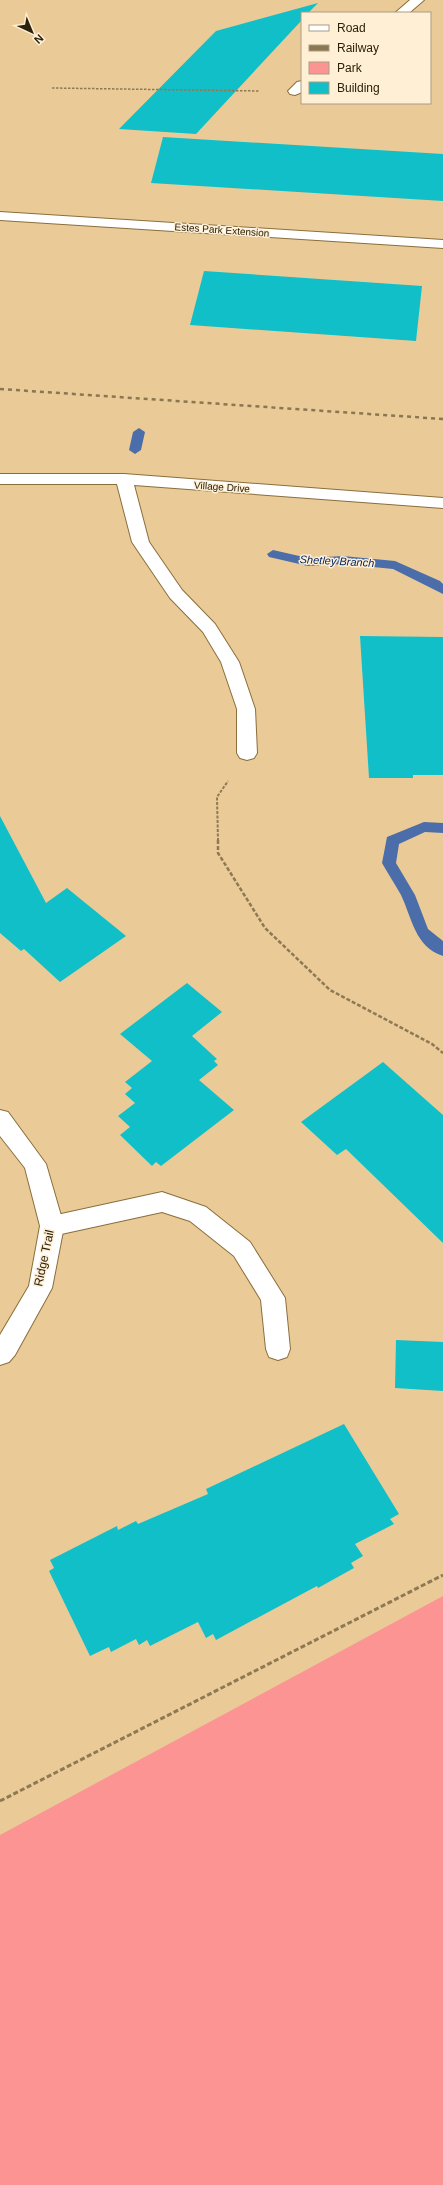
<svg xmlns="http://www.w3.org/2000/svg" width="443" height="2185" font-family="Helvetica,sans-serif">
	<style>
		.green { fill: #fb9493 }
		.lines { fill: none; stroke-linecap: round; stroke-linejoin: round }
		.stream { fill: #4b6daa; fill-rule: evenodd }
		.building { fill: #10bfc8 }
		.service-casing { stroke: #8a6e3c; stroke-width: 2 }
		.minor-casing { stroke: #8a6e3c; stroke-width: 2 }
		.path-far3 { stroke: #8e7954; stroke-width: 1.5; stroke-dasharray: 2.5 1.5; stroke-linecap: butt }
		.path-far2 { stroke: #8e7954; stroke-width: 2; stroke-dasharray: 3 1.5; stroke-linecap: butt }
		.path-far1 { stroke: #8e7954; stroke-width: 2.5; stroke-dasharray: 4 2; stroke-linecap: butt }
		.path { stroke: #8e7954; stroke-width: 3; stroke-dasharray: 5 2.5; stroke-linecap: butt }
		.service { fill: #fff; fill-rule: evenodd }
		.minor { fill: #fff; fill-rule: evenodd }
		.rail { stroke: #8b7652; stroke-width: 2.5; stroke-dasharray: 4 4; stroke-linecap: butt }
		.labels { text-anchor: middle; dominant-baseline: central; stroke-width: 3; stroke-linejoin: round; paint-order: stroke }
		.far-street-label { font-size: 10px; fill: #2c210c; stroke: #feefd5 }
		.far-water-label { font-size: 11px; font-style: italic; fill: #052761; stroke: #feefd5 }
		.street-label { font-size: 12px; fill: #2c210c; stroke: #feefd5 }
	</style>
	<rect width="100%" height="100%" fill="#eacb97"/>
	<!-- green -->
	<path class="green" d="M443,1596V2185H0V1835Z"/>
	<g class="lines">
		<!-- stream -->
		<path class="stream" d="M139,428L145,432L141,450L135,454L129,450L133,432Z
			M273,550L308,558L343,556L395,561L440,581L443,584V594L393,569L343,564L308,566L269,557L267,554Z
			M424,822L443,823V833L425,832L399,844L396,863L415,895L428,929L443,941V956C415,947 412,918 401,895C395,884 388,874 382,863L387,837Z"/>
	</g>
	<!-- building -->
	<path class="building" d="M318,3L308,13H302V20L196,134L119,129L216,31Z
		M163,137L443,154V201L151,183Z
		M204,271L422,286L416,341L190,325Z
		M360,636L443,637V775H413V778H369Z
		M0,816L46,903L67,888L126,936L60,982L24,949L21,951L0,933Z
		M187,983L222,1012L192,1036L217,1059L214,1061L218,1065L199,1080L234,1110L161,1166L156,1162L152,1166L120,1135L130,1127L118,1116L135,1103L125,1094L132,1088L125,1082L152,1061L120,1034Z
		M383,1062L443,1115V1243L346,1149L337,1155L301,1122Z
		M396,1340L443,1342V1391L395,1388Z
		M344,1424L399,1514L390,1519L394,1524L355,1544L363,1556L351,1563L354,1568L318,1588L317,1586L216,1640L213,1634L206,1638L198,1622L150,1646L147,1640L139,1645L136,1639L111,1652L109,1647L90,1656L49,1571L54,1568L50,1560L117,1526L118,1530L136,1521L138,1524L208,1494L206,1489Z"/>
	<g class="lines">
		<defs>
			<path id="service" d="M162,1192L206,1207L250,1242L285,1298L290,1349L287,1357L278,1360L269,1357L266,1349L261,1300L234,1256L190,1221L162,1212L52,1236L44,1233L40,1226L44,1219L52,1216Z"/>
			<path id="minor" d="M410,0H424L409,13H395Z
				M302,81V92L295,95L290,94L288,91L297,82Z
				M0,212L443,240V248L0,220Z
				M0,474H124L443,498V508L134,485L149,542L182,590L215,624L239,662L255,709L257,753L254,758L247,760L240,758L237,753V709L221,662L203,632L170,598L132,542L117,484H0Z
				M0,1110L8,1112L46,1164L64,1226L52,1288L15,1355L9,1362L0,1365V1335L29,1286L40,1226L25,1168L0,1136Z"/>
		</defs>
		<!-- service casing -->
		<use href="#service" class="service-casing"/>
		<!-- minor casing -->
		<use href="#minor" class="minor-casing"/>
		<!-- path-far3 -->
		<path class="path-far3" d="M52,88L260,91"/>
		<!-- path-far2 -->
		<path class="path-far2" d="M218,841L217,797L228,781"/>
		<!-- path-far1 -->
		<path class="path-far1" d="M218,840V853L265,928L330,990L432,1044L443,1053"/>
		<!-- path -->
		<path class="path" d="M0,1801L443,1575"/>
		<!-- service -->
		<use href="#service" class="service"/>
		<!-- minor -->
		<use href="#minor" class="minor"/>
		<!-- rail -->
		<path class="rail" d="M0,389L443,419"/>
	</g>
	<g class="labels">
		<!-- far-street labels -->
		<g class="far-street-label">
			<text transform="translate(222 230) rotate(4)">Estes Park Extension</text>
			<text transform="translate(222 487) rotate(4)">Village Drive</text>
		</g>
		<!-- far-water labels -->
		<g class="far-water-label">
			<text transform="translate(337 561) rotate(3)">Shetley Branch</text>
		</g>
		<!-- street labels -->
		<g class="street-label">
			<text transform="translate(44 1258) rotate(-78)">Ridge Trail</text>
		</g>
	</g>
	<!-- legend -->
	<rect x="301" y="12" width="130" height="92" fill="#feefd5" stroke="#aa9d85"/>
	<rect x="309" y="25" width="20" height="6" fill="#ffffff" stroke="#aa9d85"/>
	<text x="337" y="32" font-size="12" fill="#2c210c">Road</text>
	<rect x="309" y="45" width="20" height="6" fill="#8b7652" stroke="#aa9d85"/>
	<text x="337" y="52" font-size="12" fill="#2c210c">Railway</text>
	<rect x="309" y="62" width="20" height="12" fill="#fb9493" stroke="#aa9d85"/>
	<text x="337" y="72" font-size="12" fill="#2c210c">Park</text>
	<rect x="309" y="82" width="20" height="12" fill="#10bfc8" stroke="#aa9d85"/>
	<text x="337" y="92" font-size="12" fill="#2c210c">Building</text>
	<!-- north arrow -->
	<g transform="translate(32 32) rotate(136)" stroke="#feefd5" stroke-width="3" paint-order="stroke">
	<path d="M0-3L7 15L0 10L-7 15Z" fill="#2c210c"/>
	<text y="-6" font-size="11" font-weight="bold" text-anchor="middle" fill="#2c210c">N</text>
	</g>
</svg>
